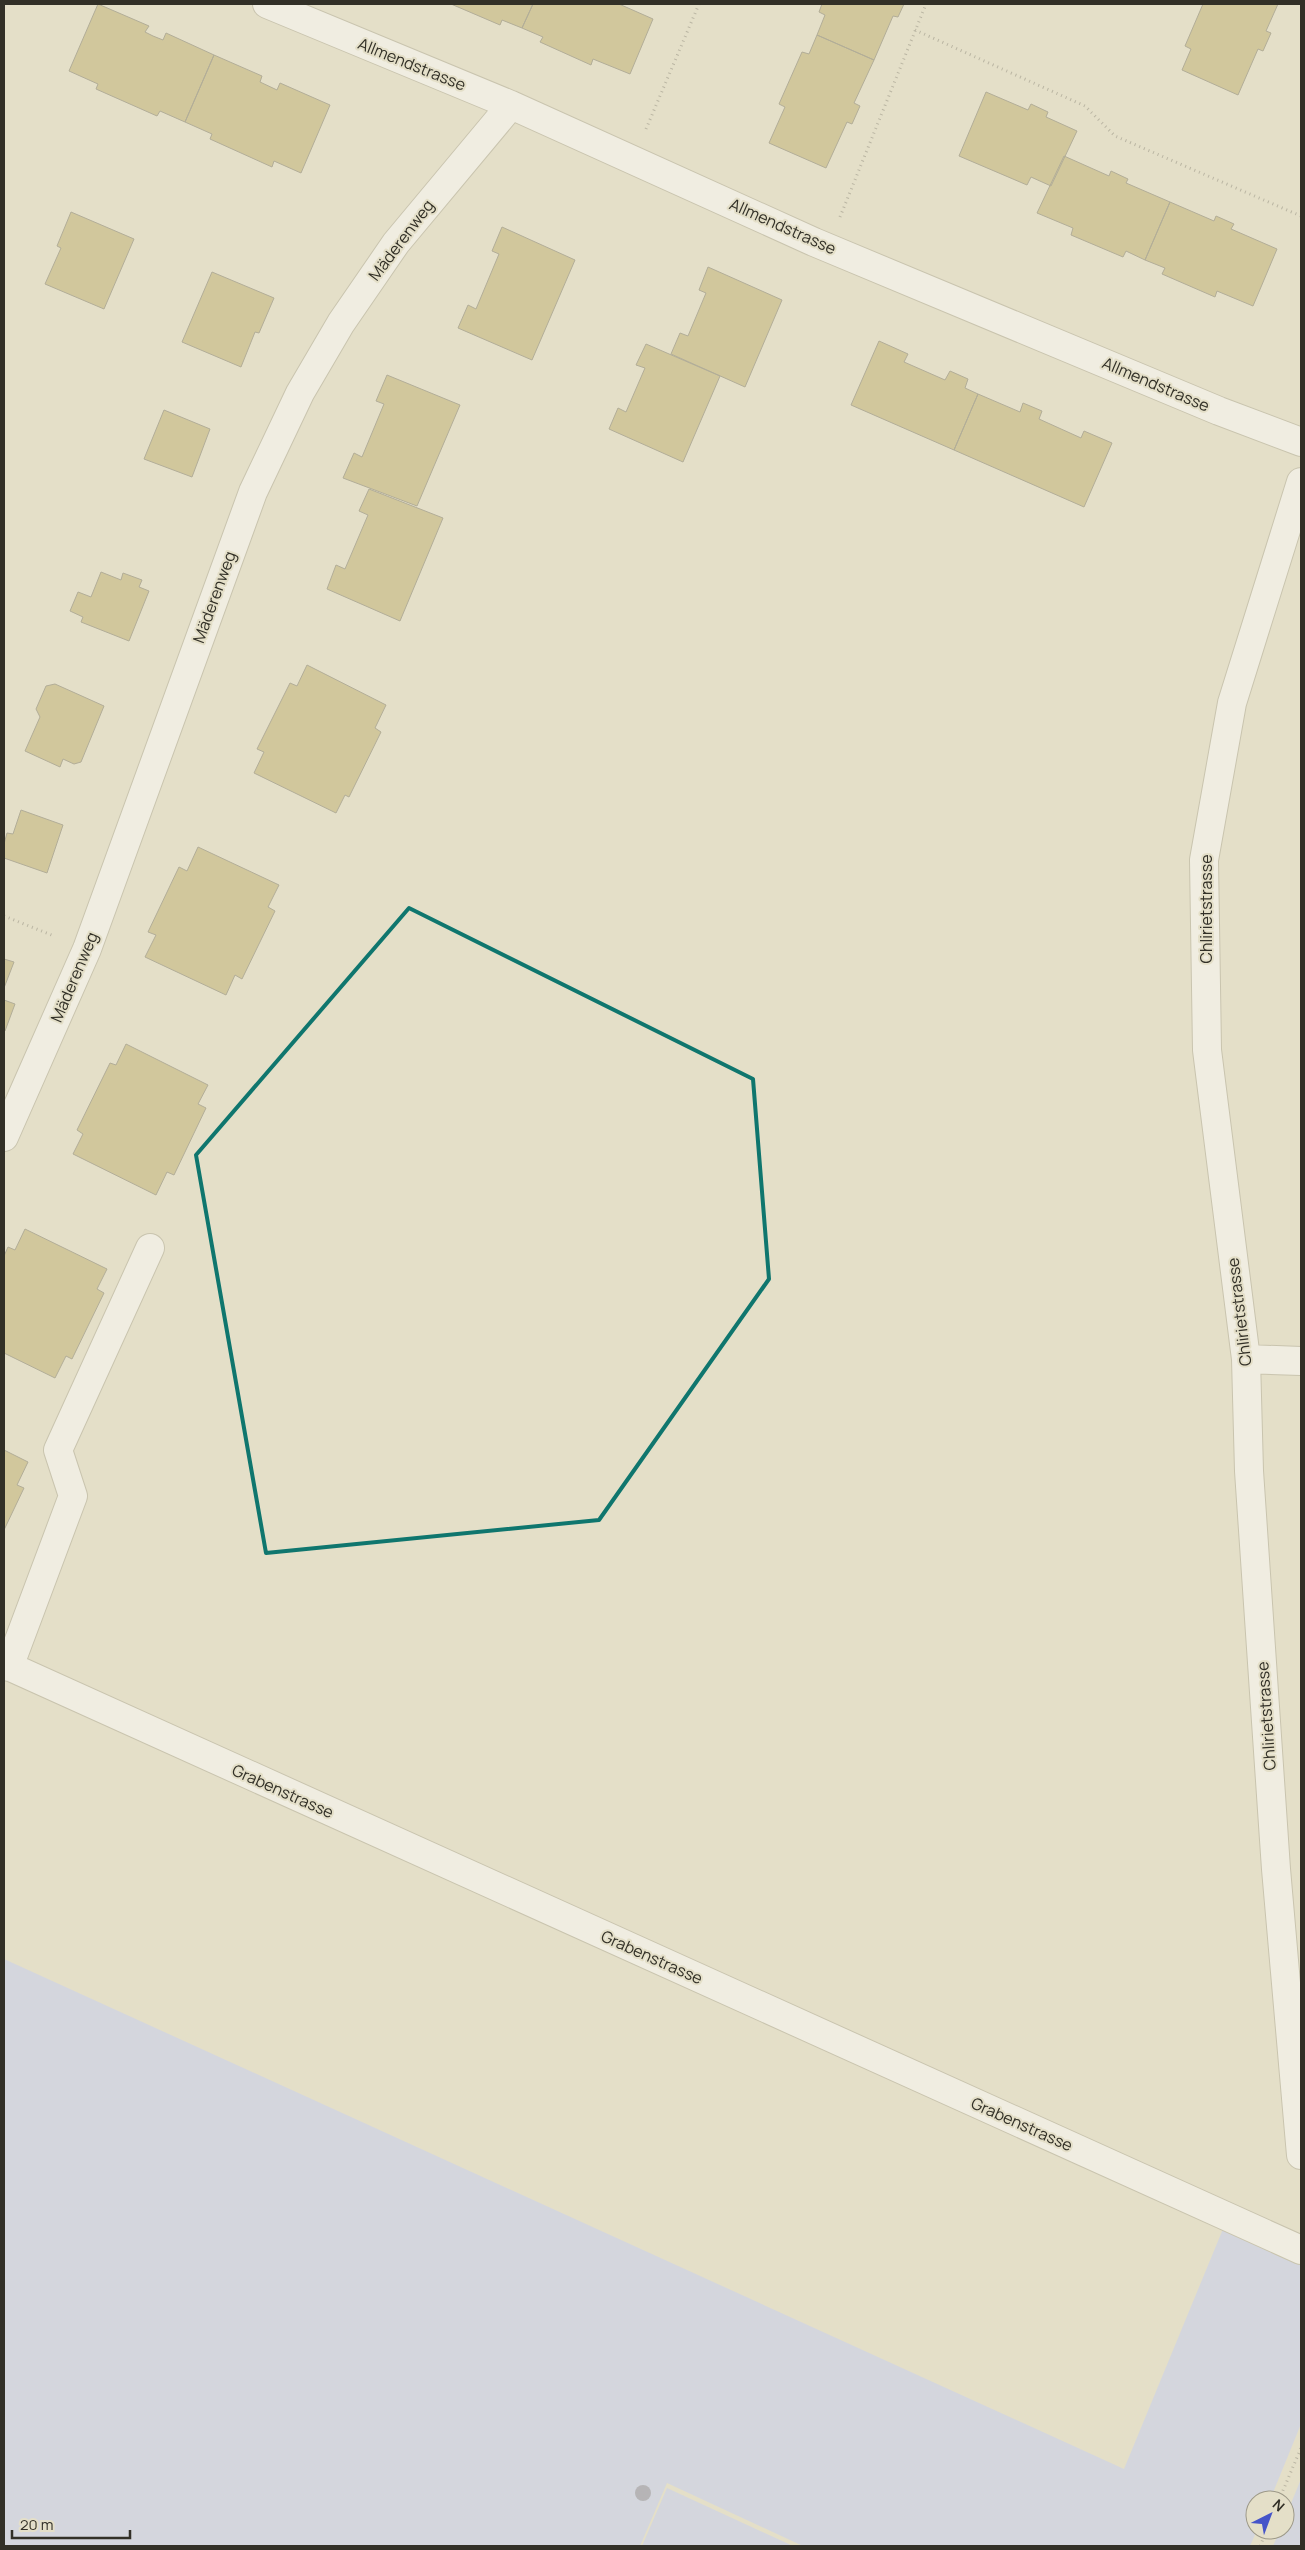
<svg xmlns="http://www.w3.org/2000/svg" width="1305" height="2550" font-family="Manrope,sans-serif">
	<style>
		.green { fill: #c1cdf7 }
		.building { fill: #baab66; stroke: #76725d }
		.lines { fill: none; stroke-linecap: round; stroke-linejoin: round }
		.minor-casing { stroke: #a9a58f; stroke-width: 30 }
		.path { stroke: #888575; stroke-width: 3; stroke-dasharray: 1 4; stroke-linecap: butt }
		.minor { stroke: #fff; stroke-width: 28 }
		.tree { fill: #7f829f }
		.marked { fill: none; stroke: #0f766e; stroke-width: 4; stroke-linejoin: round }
		.labels { text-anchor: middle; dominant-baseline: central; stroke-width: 4; stroke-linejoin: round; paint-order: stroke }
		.street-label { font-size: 16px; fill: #323027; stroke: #e4dfc8 }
	</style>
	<rect width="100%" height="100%" fill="#e4dfc8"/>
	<!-- green -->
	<path class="green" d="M4,1959L1124,2469L1223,2229L1301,2265V2424L1270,2500H1255V2530H1257L1250,2546H803L667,2483L640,2546H4Z
		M1301,2479V2546H1273L1280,2530H1285V2518Z
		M667,2488L793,2546H642Z"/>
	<!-- building -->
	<path class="building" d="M98,4L149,26L145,32L153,36L163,40L166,33L214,55L185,122L160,111L157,116L96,89L98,84L69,71Z
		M451,4H533L522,28L502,20L500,25Z
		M533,4H619L653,19L630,74L593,59L591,65L540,42L543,37L522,28Z
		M822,4H904L898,17L893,16L874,60L817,35L825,15L819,12Z
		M1203,4H1278L1266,31L1271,33L1263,51L1258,49L1238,95L1182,70L1191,49L1185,46Z
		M817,35L874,60L854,103L860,106L852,124L847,122L826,168L769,143L785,107L779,104L802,52L809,54Z
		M214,55L262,76L260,82L277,90L280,83L330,105L301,173L274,161L272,167L210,139L212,134L185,122Z
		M986,92L1028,110L1031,104L1048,112L1046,117L1077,131L1051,186L1031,177L1027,185L959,156Z
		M1064,156L1109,176L1111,171L1128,179L1126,183L1170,202L1145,260L1126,251L1123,257L1071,235L1073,228L1037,213Z
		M1170,202L1214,221L1216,216L1234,224L1231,229L1277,249L1253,306L1217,291L1215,297L1162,274L1165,268L1145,260Z
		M71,212L134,239L104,309L45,284L61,248L57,246Z
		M502,227L575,260L532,360L458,328L468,305L476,309L499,254L492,251Z
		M708,267L782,300L745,387L671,354L680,333L688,336L706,293L699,290Z
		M212,272L274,298L259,333L255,332L241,367L182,342Z
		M879,341L908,354L904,362L945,380L950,371L968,379L965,388L978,394L954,450L851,405Z
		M646,344L720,376L683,462L609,429L618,408L626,412L645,368L636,365Z
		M387,375L460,405L417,506L343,478L354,453L362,457L384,404L376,401Z
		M978,394L1020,412L1023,403L1042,411L1039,419L1081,438L1084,431L1112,443L1084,507L954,450Z
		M164,410L210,429L192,477L144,459Z
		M369,489L443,518L400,621L327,589L336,565L345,569L368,515L359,511Z
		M101,572L121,580L123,573L142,580L139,587L149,591L129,641L81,622L83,617L70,611L78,592L91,597Z
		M307,665L386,705L375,728L381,732L349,797L345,795L336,813L254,773L264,752L257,749L290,683L297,686Z
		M55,684L104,706L81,762L74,764L63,759L60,767L25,751L40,717L36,709L46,686Z
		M21,810L63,825L47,873L4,858V844L7,833L13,834Z
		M198,847L279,885L268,907L275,911L242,979L235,975L226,995L145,957L156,935L148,932L179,867L187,871Z
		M4,959L14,962L4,988Z
		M4,1000L15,1004L5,1031H4Z
		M126,1044L208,1085L198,1104L206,1108L174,1175L167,1172L156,1195L73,1154L83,1134L77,1130L110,1063L116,1065Z
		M25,1229L107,1269L97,1289L104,1293L72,1359L66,1356L55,1378L4,1353V1256L8,1247L15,1250Z
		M4,1450L28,1462L17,1485L24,1488L4,1530Z"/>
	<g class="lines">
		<defs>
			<path id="minor" d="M267,4L511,105L814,242L1219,411L1301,442
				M1301,482L1232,703L1204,860L1207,1050L1246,1359L1249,1471L1276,1869L1301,2155
				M4,1137L87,949L253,492L300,393L341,323L396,243L511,105
				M1246,1359L1301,1361
				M4,1664L1301,2250
				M9,1667L73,1496L58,1450L150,1248"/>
		</defs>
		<!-- minor casing -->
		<use href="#minor" class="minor-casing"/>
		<!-- path -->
		<path class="path" d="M915,30L1085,106L1115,136L1301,216
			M646,129L699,4
			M840,217L926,4
			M4,916L54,936
			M1279,2500L1301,2448
			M1260,2546L1267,2530"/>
		<!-- minor -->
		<use href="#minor" class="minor"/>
	</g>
	<!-- trees -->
	<circle class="tree" cx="643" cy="2493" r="8"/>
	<!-- marked area -->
	<path d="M0 0H1305V2550H0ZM409,908L753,1079L769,1279L599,1520L266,1553L196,1155Z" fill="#e4dfc8" fill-opacity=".55" fill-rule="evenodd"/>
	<path class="marked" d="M409,908L753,1079L769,1279L599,1520L266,1553L196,1155Z"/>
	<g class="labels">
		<!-- street labels -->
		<g class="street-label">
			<text transform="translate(412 64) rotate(22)">Allmendstrasse</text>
			<text transform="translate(783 226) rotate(24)">Allmendstrasse</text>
			<text transform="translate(401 240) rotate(-53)">Mäderenweg</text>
			<text transform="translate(1156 384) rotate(23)">Allmendstrasse</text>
			<text transform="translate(214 597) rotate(-70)">Mäderenweg</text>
			<text transform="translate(1206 909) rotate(-90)">Chlirietstrasse</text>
			<text transform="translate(74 977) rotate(-67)">Mäderenweg</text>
			<text transform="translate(1239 1312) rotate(-97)">Chlirietstrasse</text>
			<text transform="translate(1266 1716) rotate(-94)">Chlirietstrasse</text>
			<text transform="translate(283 1791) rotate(24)">Grabenstrasse</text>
			<text transform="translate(652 1957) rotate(24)">Grabenstrasse</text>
			<text transform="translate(1022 2124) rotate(24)">Grabenstrasse</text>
		</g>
	</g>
	<!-- border -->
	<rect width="1305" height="2550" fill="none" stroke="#323027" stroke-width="10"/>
	<!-- north arrow -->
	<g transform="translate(1270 2515) rotate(42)"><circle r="24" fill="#e4dfc8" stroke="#9d9988"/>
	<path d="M0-4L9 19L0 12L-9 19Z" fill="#4554c9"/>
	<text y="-8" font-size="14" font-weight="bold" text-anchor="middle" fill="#323027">N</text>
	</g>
	<!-- scale -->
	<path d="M12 2530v8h118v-8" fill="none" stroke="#323027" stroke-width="2.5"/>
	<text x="20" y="2530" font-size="15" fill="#323027" stroke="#e4dfc8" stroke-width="4" paint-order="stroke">20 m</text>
</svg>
